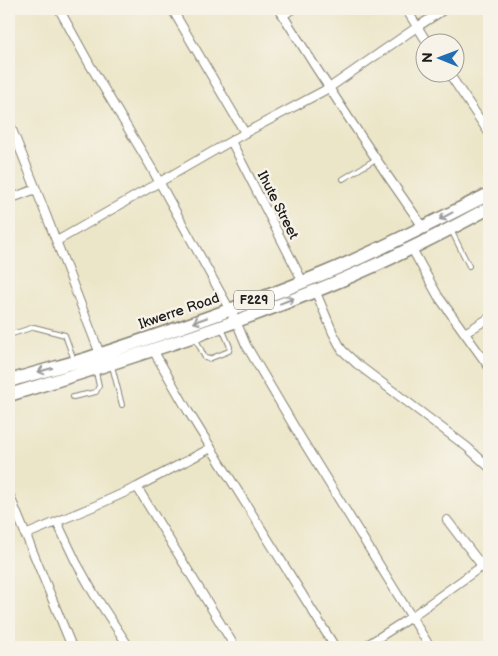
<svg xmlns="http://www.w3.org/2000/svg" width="498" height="656" font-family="'Balsamiq Sans',sans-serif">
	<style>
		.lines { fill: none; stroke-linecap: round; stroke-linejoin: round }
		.lane-casing { stroke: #848172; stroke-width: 6 }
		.street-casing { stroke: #848172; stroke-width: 10 }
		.primary-casing { stroke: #848172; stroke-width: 15 }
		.lane { stroke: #fff; stroke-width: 4 }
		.street { stroke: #fff; stroke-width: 8 }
		.primary { stroke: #fff; stroke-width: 12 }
		.oneway { stroke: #999 }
		.labels { text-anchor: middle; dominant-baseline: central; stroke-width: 5; stroke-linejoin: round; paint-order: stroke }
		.shield { fill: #f7f3e8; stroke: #5e5c59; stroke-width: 1 }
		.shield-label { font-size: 12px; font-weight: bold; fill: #1c1c1c }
		.street-label { font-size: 14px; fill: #1c1c1c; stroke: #f7f3e8 }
	</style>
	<rect width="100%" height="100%" fill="#f7f3e8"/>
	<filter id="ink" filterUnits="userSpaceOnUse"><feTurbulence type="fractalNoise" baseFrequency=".02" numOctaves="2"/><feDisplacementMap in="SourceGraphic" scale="10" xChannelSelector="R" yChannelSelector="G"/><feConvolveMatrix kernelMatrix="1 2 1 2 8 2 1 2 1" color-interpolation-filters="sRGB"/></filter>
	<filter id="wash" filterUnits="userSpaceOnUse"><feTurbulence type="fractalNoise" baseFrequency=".0096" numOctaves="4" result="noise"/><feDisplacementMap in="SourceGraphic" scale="20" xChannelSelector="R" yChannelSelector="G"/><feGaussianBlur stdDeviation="1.12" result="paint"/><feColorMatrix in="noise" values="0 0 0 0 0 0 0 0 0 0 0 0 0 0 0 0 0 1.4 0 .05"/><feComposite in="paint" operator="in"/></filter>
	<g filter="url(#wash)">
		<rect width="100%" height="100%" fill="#ece6c9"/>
	</g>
	<g filter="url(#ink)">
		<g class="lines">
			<defs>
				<path id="lane" d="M284,17L296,9
					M343,179L376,159
					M451,230L469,266
					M9,335L34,327L65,335L74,360
					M195,337L205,358L209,359L229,351L230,347L222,328
					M112,366L122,405
					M73,397L96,392L99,386L96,372"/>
				<path id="street" d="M59,9L90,65L151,167L236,321L246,345L298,433L430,647
					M172,9L245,133
					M279,9C325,83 373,156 423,227
					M406,9L427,42
					M448,72L489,133
					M9,122L36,189L100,354
					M231,141L303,282
					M9,199L36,189
					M57,241L245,133L329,88L417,27L445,9
					M411,247L438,296L489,367
					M315,290L333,333L342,350L357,364L467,447L489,467
					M465,333L489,318
					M153,350L188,411L335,647
					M137,487L235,647
					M9,494L72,647
					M447,520L489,575
					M57,522L76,562L94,594L129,647
					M25,535L97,505L137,487L211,448
					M364,647L411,617L482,566"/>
				<path id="primary" d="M9,381C35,373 62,366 89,358C169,332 248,305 325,273C381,250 435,221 489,194
					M9,395C115,363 222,329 325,287C381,264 436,237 489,208"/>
			</defs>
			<!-- lane casing -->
			<use href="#lane" class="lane-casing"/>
			<!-- street casing -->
			<use href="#street" class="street-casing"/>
			<!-- primary casing -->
			<use href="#primary" class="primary-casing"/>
			<!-- lane -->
			<use href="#lane" class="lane"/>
			<!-- street -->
			<use href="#street" class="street"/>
			<!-- primary -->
			<use href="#primary" class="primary"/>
		</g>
		<!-- one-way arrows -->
		<defs><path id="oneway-shaft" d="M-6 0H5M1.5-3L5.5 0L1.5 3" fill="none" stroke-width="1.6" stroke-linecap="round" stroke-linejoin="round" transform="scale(1.25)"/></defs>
		<g class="oneway">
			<use href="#oneway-shaft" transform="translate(446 216) rotate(152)"/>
			<use href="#oneway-shaft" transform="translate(287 301) rotate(-21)"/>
			<use href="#oneway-shaft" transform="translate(200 320) rotate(161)"/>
			<use href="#oneway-shaft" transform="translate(45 370) rotate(164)"/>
		</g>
	</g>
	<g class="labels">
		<!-- shield labels -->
		<rect class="shield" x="234" y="290.5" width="40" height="19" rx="4"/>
		<g class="shield-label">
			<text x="254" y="300">F229</text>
		</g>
		<!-- street labels -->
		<g class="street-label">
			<text transform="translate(278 205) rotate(63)">Ihute Street</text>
			<text transform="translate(179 311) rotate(-19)">Ikwerre Road</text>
		</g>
	</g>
	<!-- margin -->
	<rect width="498" height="656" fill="none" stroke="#f7f3e8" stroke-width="30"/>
	<!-- north arrow -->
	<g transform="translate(440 58) rotate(271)"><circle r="24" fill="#f7f3e8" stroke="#9f9d96"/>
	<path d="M0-4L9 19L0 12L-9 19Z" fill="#1f6fb2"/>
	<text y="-8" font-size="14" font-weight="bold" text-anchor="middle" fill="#1c1c1c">N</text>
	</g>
</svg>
